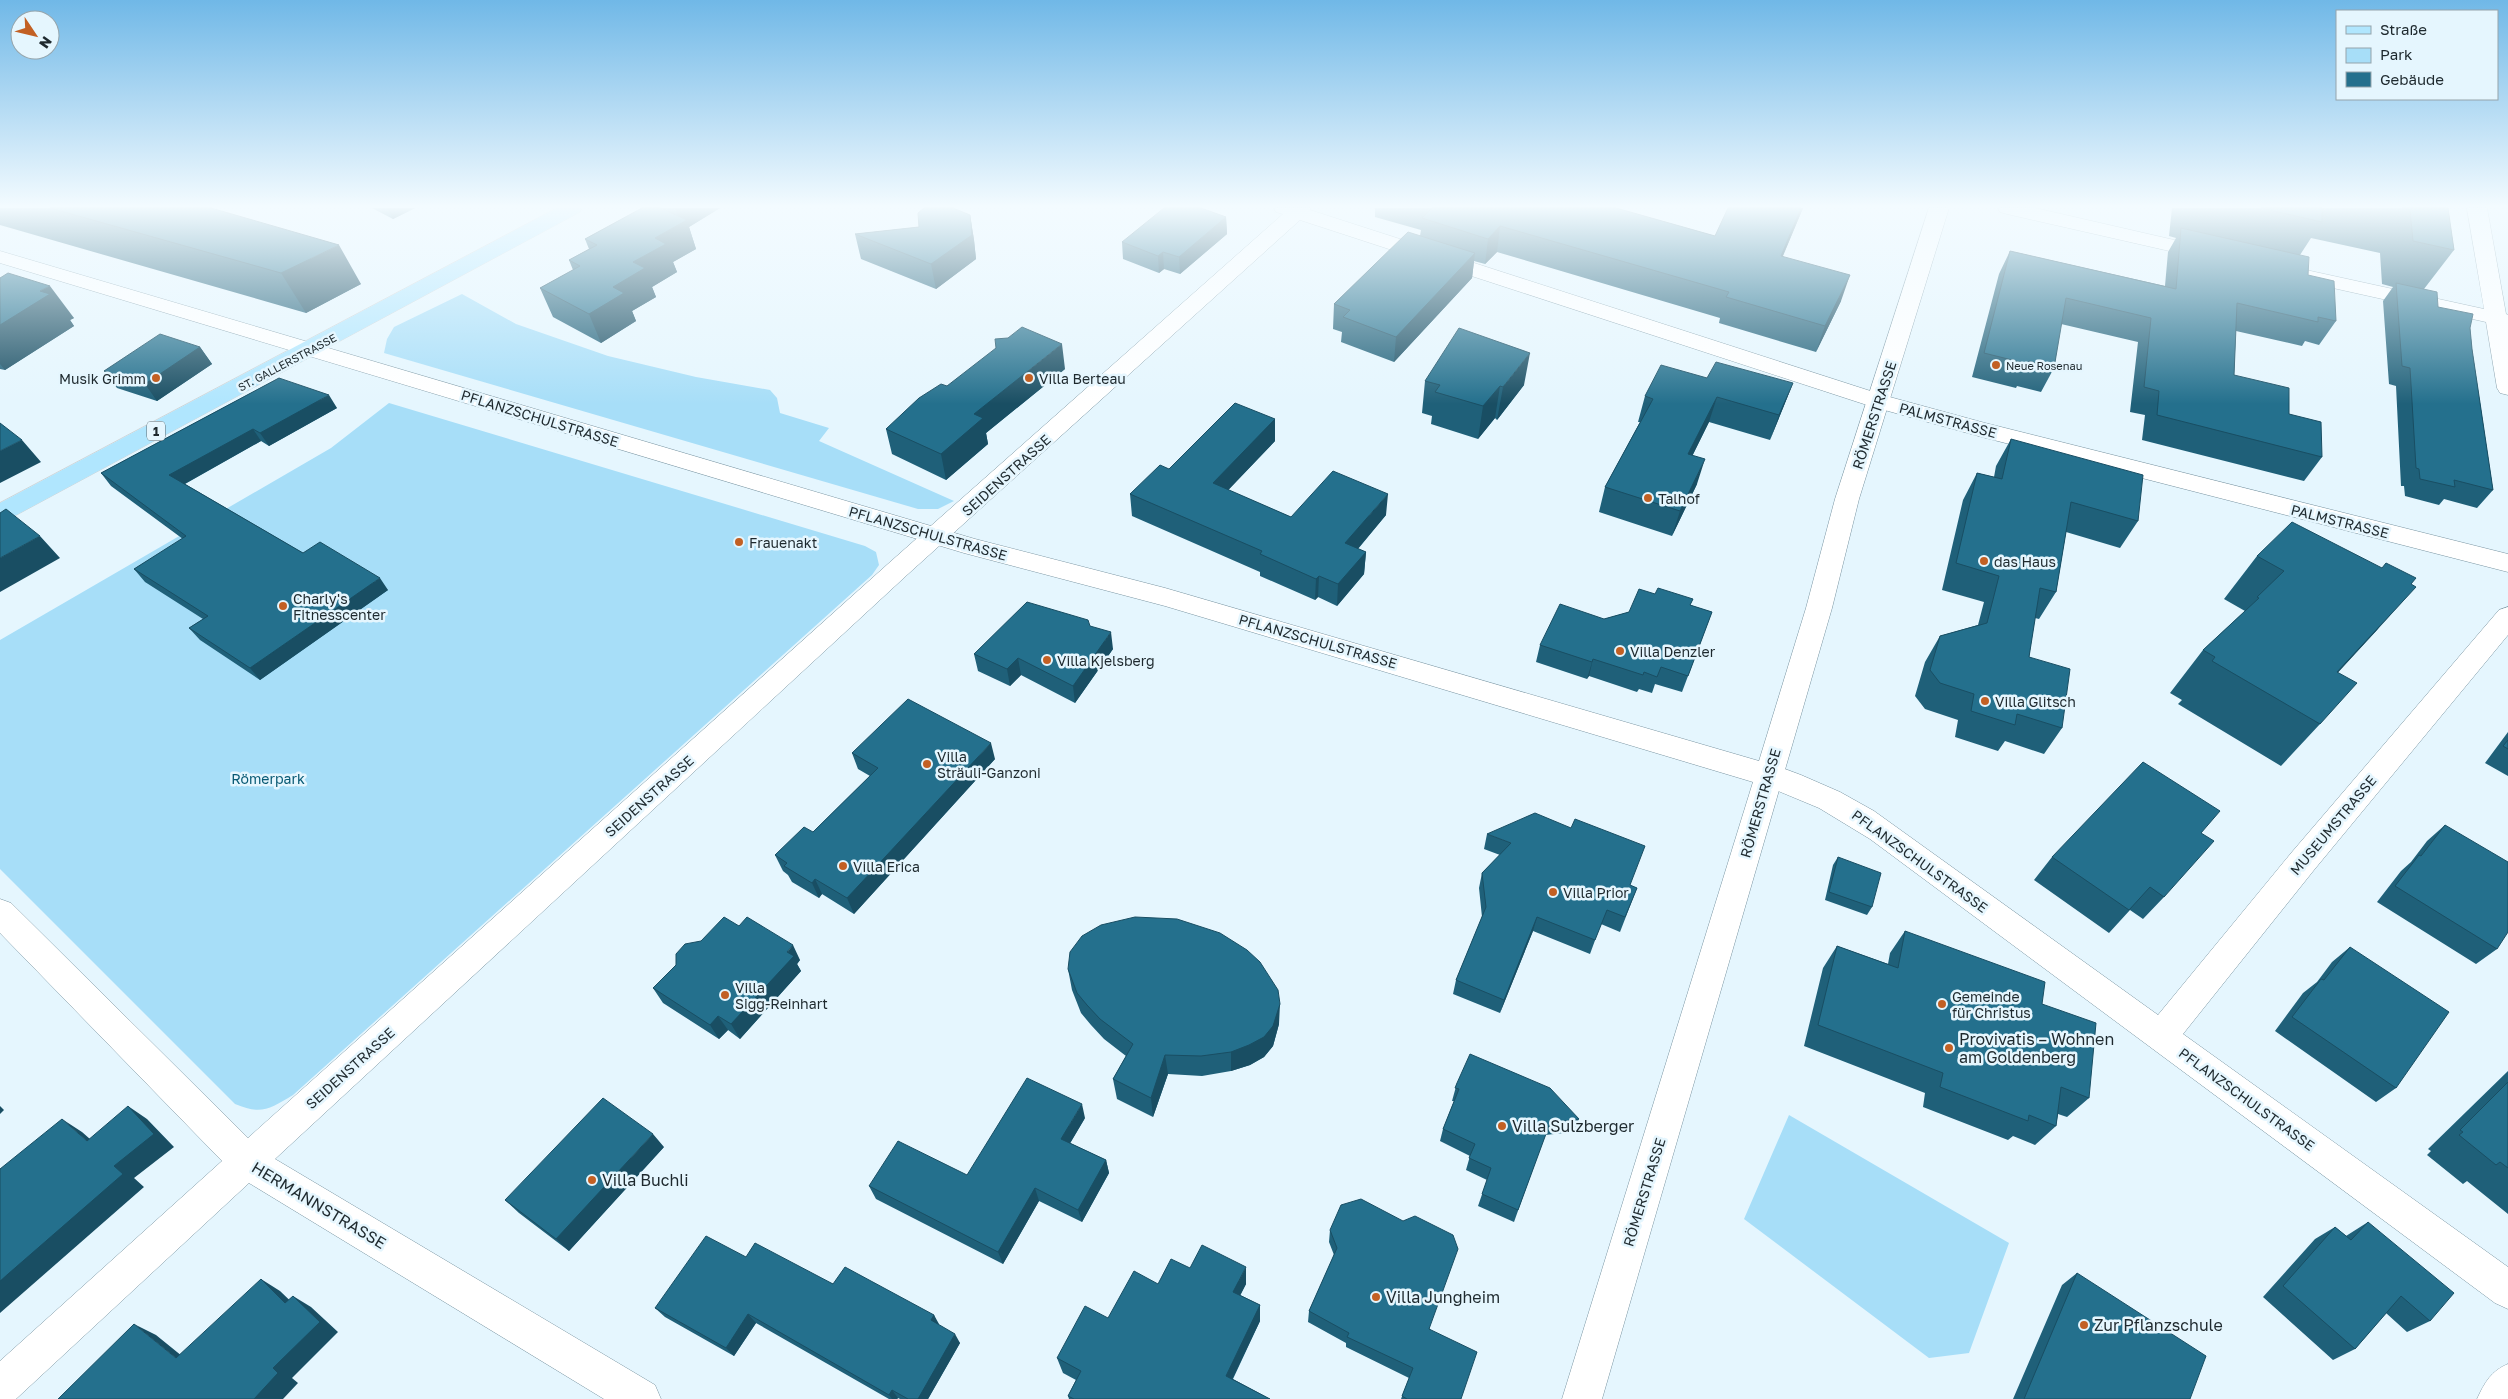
<svg xmlns="http://www.w3.org/2000/svg" width="2508" height="1399" font-family="'Golos Text',sans-serif">
	<style>
		.green { fill: #a7def8 }
		.lines { fill: none; stroke-linecap: round; stroke-linejoin: round }
		.street-casing { stroke: #7a95a2; stroke-width: 1 }
		.secondary-casing { stroke: #7a95a2; stroke-width: 1 }
		.primary-casing { stroke: #d2d4d5; stroke-width: 1 }
		.street { fill: #fff; fill-rule: evenodd }
		.secondary { fill: #fff; fill-rule: evenodd }
		.primary { fill: #b0e6fe; fill-rule: evenodd }
		.wall { fill: #1f6079 }
		.shaded-wall { fill: #194e63 }
		.building { fill: #24708d; stroke: #194e63 }
		.poi-dot { fill: #c26024; stroke: #e5f6fe; stroke-width: 2 }
		.labels { text-anchor: middle; dominant-baseline: central; stroke-width: 5; stroke-linejoin: round; paint-order: stroke }
		.far-street-label { font-size: 11px; fill: #1e292e; stroke: #e5f6fe }
		.far-poi-label { font-size: 11px; fill: #1e292e; stroke: #e5f6fe; text-anchor: start }
		.shield { fill: #e5f6fe; stroke: #5a666c; stroke-width: 1 }
		.shield-label { font-size: 12px; font-weight: bold; fill: #1e292e }
		.poi-label { font-size: 14px; fill: #1e292e; stroke: #e5f6fe; text-anchor: start }
		.street-label { font-size: 14px; fill: #1e292e; stroke: #e5f6fe }
		.park-label { font-size: 14px; fill: #075974; stroke: #e5f6fe }
		.near-poi-label { font-size: 16px; fill: #1e292e; stroke: #e5f6fe; text-anchor: start }
		.near-street-label { font-size: 16px; fill: #1e292e; stroke: #e5f6fe }
	</style>
	<rect width="100%" height="100%" fill="#e5f6fe"/>
	<!-- green -->
	<path class="green" d="M462,294L516,324L608,356L696,377L770,390L777,398L780,413L829,428L819,441L954,501L938,509H918L384,353L387,339L394,327Z
		M389,403L865,546L876,552L879,565L872,575L293,1095C270,1109 261,1115 235,1104L0,869V640L331,448Z
		M1789,1115L2009,1243L1969,1353L1929,1358L1744,1219Z"/>
	<g class="lines">
		<defs>
			<path id="street" d="M1274,208H1311L1310,210L1886,396L1985,423L2508,554V572L1982,437L1870,406L1300,220L907,575L275,1159L655,1385L661,1399H604L249,1183L16,1399H0V1361L222,1161L0,933V899L11,903L248,1138L889,563L1283,214L1276,212Z
				M1998,208H2035L2209,248L2216,250L2219,254L2216,258L2209,260L2007,214L2000,212Z
				M2467,208H2487L2506,314L2508,315V395L2500,393L2497,388L2486,322L2297,280L2290,278L2287,274L2290,270L2297,268L2484,309Z
				M2508,607V635L2314,870L2183,1034L2508,1267V1309L2495,1303L1870,839L1819,808L1759,783L1755,775L1759,767L1769,763L1801,775L1840,792L1874,811L2158,1015L2292,852L2499,610Z
				M2508,1364V1399H2477C2485,1382 2491,1371 2508,1364Z"/>
			<path id="secondary" d="M1929,208H1949L1859,499L1832,608L1602,1399H1562L1753,782L1165,606L964,553L0,263V251L975,539L1165,588L1759,761L1806,608L1835,499Z"/>
			<path id="primary" d="M557,208H582L580,212L9,519L0,521V503Z"/>
		</defs>
		<!-- street casing -->
		<use href="#street" class="street-casing"/>
		<!-- secondary casing -->
		<use href="#secondary" class="secondary-casing"/>
		<!-- primary casing -->
		<use href="#primary" class="primary-casing"/>
		<!-- street -->
		<use href="#street" class="street"/>
		<!-- secondary -->
		<use href="#secondary" class="secondary"/>
		<!-- primary -->
		<use href="#primary" class="primary"/>
	</g>
	<!-- wall -->
	<path class="wall" d="M0,208H211L361,284L306,313L0,225Z
		M372,208H415L393,219Z
		M642,208H720L689,227L696,249L673,262L677,272L652,287L656,297L632,311L636,321L601,343L553,317L540,288L573,270L569,260L589,249L585,239Z
		M1375,208H1616L1715,236L1728,208H1803L1783,256L1841,301L1816,352L1719,323L1720,318L1497,252L1485,264L1474,261L1472,278L1394,362L1341,342L1342,332L1333,329L1334,304L1420,236L1421,230L1375,217Z
		M2172,208H2448L2454,250L2424,289L2438,307L2470,328L2472,349L2493,490L2477,508L2444,499L2439,505L2405,496L2404,486H2401L2396,386L2389,384L2383,301L2393,287L2382,284L2380,253L2311,238L2300,255L2308,275L2336,321L2319,345L2305,341L2302,346L2236,331L2234,375L2289,414L2322,457L2304,481L2142,440L2145,415L2130,412L2138,342L2061,324L2054,368L2041,392L2017,386L2016,388L1972,377L1999,274L2010,251L2165,286L2168,252L2176,238L2169,236Z
		M970,215L974,240L976,259L936,289L861,259L855,234L919,227Z
		M1226,217L1227,234L1180,274L1164,269L1159,273L1123,259L1122,242Z
		M0,278L74,318L70,320L74,326L5,370L0,369Z
		M200,347L212,364L157,401L117,388L104,371Z
		M1065,369L986,433L988,444L946,480L892,454L886,429L947,386Z
		M279,378L337,408L269,446L261,441L185,484L303,553L388,590L260,680L200,640L189,628L203,619L145,582L134,569L183,539L111,486L101,473Z
		M1707,378L1793,383L1783,408L1770,440L1709,422L1692,456L1697,484L1672,536L1599,512L1605,487L1640,422H1638L1645,396Z
		M1425,381L1524,385L1497,420L1495,418L1478,439L1431,424L1432,416L1422,413Z
		M1275,419V441L1228,490L1291,517L1386,515L1358,549L1366,552L1364,574L1337,606L1318,597L1315,600L1260,576V572L1132,516L1130,494L1169,469Z
		M2011,439L2138,521L2120,548L2066,532L2056,592L2039,619L2035,618L2029,657L2062,728L2044,754L2005,741L1998,751L1955,737L1958,720L1925,709L1915,696L1925,662L1940,636L1978,625L1984,602L1942,590L1963,500L1977,473L1994,477L1996,466Z
		M2257,556L2411,584L2377,630L2338,672L2320,724L2281,766L2178,704L2182,700L2170,693L2203,650L2245,611L2224,599Z
		M1655,594L1693,599L1690,605L1712,612L1682,692L1655,684L1652,693L1639,689L1637,692L1589,676L1587,679L1536,662L1540,645L1604,619L1629,612Z
		M1090,626L1113,649L1075,703L1021,675L1010,686L978,671L974,654Z
		M2508,732V776L2485,763Z
		M852,753L995,759L854,914L822,894L819,898L792,882L788,875L783,871L775,855L813,832L870,776L858,769Z
		M2445,825L2497,949L2476,964L2377,902L2401,871L2411,862L2427,841Z
		M2201,833L2164,897L2143,919L2130,910L2109,933L2034,880L2052,857Z
		M1487,834L1637,888L1620,932L1601,924L1590,954L1533,931L1500,1013L1453,994L1456,980L1482,917L1479,888L1482,873L1500,855L1484,849Z
		M1838,857L1872,907L1867,915L1825,900L1833,865Z
		M739,926L800,960L797,964L801,971L740,1039L728,1030L719,1039L663,1003L653,988L701,941Z
		M1905,931L2042,1004L2089,1098L2067,1117L2058,1114L2056,1126L2035,1145L2013,1136L2008,1140L1923,1107L1925,1093L1804,1046L1823,968L1837,946L1888,964L1890,953Z
		M2350,947L2396,1088L2376,1102L2275,1031L2303,993L2317,982L2332,962Z
		M1068,969L1279,1024L1273,1046L1264,1057L1250,1065L1231,1071L1202,1076L1168,1074L1153,1117L1117,1099L1113,1079L1126,1056L1104,1039L1091,1025L1081,1013L1072,990Z
		M2508,1071V1214L2467,1181L2463,1184L2427,1155L2431,1151L2428,1149Z
		M1457,1083L1579,1119L1573,1132L1545,1135L1514,1222L1478,1206L1487,1180L1466,1170L1470,1156L1440,1141L1443,1129L1454,1101H1452Z
		M1085,1118L1070,1143L1106,1160L1109,1173L1082,1222L1039,1201L1003,1264L876,1199L869,1186L967,1175Z
		M664,1147L569,1251L519,1213L505,1200Z
		M2368,1222L2430,1321L2407,1332L2386,1313L2355,1349L2333,1360L2263,1297L2315,1239L2335,1227L2346,1236Z
		M1330,1230L1430,1329L1461,1399H1401L1409,1378L1346,1347V1343L1308,1322L1309,1311L1334,1255L1329,1242Z
		M746,1257L934,1315L938,1325L960,1343L928,1399H900L898,1398L897,1399H889L756,1323L734,1356L665,1317L655,1308Z
		M1190,1268L1246,1284L1240,1295L1260,1305V1321L1233,1379L1270,1399H1069L1068,1396L1076,1380L1063,1373L1057,1358L1108,1318L1158,1284Z
		M2077,1273L2190,1399H2013L2062,1285Z"/>
	<!-- shaded-wall -->
	<path class="shaded-wall" d="M387,208H415L393,219Z
		M675,208H720L689,227L696,249L673,262L677,272L652,287L656,297L632,311L636,321L601,343L589,314L613,287L633,262L655,238L681,224Z
		M1801,208H1803L1772,281L1781,256Z
		M970,215L974,240L976,259L936,289L931,264Z
		M1226,217L1227,234L1180,274L1179,257Z
		M1500,226L1497,252L1485,264L1488,239Z
		M339,245L361,284L306,313L281,273Z
		M1163,252L1164,269L1159,273L1158,256Z
		M1475,253L1472,278L1394,362L1396,337Z
		M1850,275L1841,301L1816,352L1825,326Z
		M50,286L74,318L70,320L74,326L5,370L0,364V325L40,291Z
		M1062,344L1065,369L986,433L988,444L946,480L941,454L974,414Z
		M200,347L212,364L157,401L145,384Z
		M1530,353L1524,385L1497,420L1503,387Z
		M1793,383L1783,408L1770,440L1779,415Z
		M1500,386L1495,418L1478,439L1483,406Z
		M329,395L337,408L269,446L260,433Z
		M1717,397L1709,422L1681,479L1688,454Z
		M1275,419V441L1214,505L1213,483Z
		M253,429L261,441L179,487L169,475Z
		M22,440L41,462L0,483V451Z
		M1705,459L1697,484L1672,536L1680,511Z
		M1388,494L1386,515L1344,565L1345,543Z
		M40,536L60,558L0,592V558Z
		M1366,552L1364,574L1337,606L1338,584Z
		M1319,576L1318,597L1315,600L1316,579Z
		M380,578L388,590L260,680L250,668Z
		M2416,587L2377,630L2299,715L2337,672Z
		M1111,632L1113,649L1075,703L1073,686Z
		M1018,658L1021,675L1010,686L1007,669Z
		M1593,659L1589,676L1587,679L1592,662Z
		M991,743L995,759L854,914L847,898Z
		M815,879L822,894L819,898L812,883Z
		M1537,917L1533,931L1500,1013L1504,1000Z
		M793,945L800,960L797,964L801,971L740,1039L731,1024Z
		M1280,1004L1279,1024L1273,1046L1264,1057L1250,1065L1231,1071V1052Z
		M718,1016L728,1030L719,1039L710,1025Z
		M1165,1055L1168,1074L1153,1117L1151,1098Z
		M1082,1104L1085,1118L1065,1152L1061,1139Z
		M0,1106L4,1110L0,1114Z
		M128,1106L147,1119L174,1147L134,1178L144,1187L0,1313V1281L114,1166Z
		M62,1119L82,1132L107,1154L87,1141Z
		M653,1134L664,1147L569,1251L556,1239Z
		M1106,1160L1109,1173L1082,1222L1078,1210Z
		M1035,1188L1039,1201L1003,1264L998,1252Z
		M1246,1267V1284L1234,1308L1233,1292Z
		M261,1279L280,1291L304,1314L285,1303Z
		M293,1296L311,1307L338,1332L292,1378L298,1383L283,1399H254L273,1368Z
		M1260,1305V1321L1227,1390L1226,1376Z
		M748,1314L756,1323L734,1356L726,1348Z
		M934,1315L939,1324L936,1329L931,1320Z
		M134,1324L156,1335L198,1369L176,1358Z
		M955,1334L960,1343L928,1399H918Z
		M892,1390L898,1398L897,1399H892L889,1395Z"/>
	<!-- building -->
	<path class="building" d="M50,208H211L339,245L281,273Z
		M642,208H661L687,220L655,238L666,244L633,262L645,268L613,287L624,293L589,314L540,288L580,266L569,260L597,245L585,239Z
		M924,208H953L970,215L972,235L931,264L855,234L919,227L918,213Z
		M1164,208H1201L1226,217L1179,257L1163,252L1158,256L1122,242Z
		M1432,208H1616L1715,236L1728,208H1801L1781,256L1850,275L1825,326L1726,297L1729,292L1500,226L1488,239L1422,218Z
		M2261,208H2322V222Z
		M2402,208H2448L2454,250L2413,241L2410,210Z
		M2181,228L2309,257L2308,275L2334,281L2336,321L2318,317V322L2237,303L2234,375L2289,388V414L2321,422L2322,457L2157,415L2159,391L2144,387L2151,318L2066,298L2054,368L2029,361L2028,364L1984,353L2010,251L2176,289Z
		M1408,232L1475,253L1396,337L1343,317L1350,310L1334,304Z
		M8,273L50,286L40,291L50,294L0,325V278Z
		M2396,283L2437,292L2438,307L2473,314L2470,328L2472,349L2493,490L2454,480L2455,487L2420,479L2419,469L2416,468L2410,368L2402,366Z
		M1022,327L1062,344L974,414L983,418L941,454L886,429L919,398L941,384L947,386L996,348L995,339L1008,338Z
		M1459,328L1530,353L1503,387L1500,386L1483,406L1435,392L1440,385L1425,381Z
		M160,334L200,347L145,384L104,371Z
		M1716,362L1793,383L1779,415L1717,397L1688,454L1705,459L1680,511L1605,487L1653,399L1645,396L1661,365L1707,378Z
		M279,378L329,395L260,433L253,429L169,475L303,553L320,542L380,578L250,668L189,628L208,616L134,569L186,536L101,473Z
		M1235,403L1275,419L1213,483L1291,517L1333,471L1388,494L1345,543L1366,552L1338,584L1319,576L1316,579L1260,554L1262,551L1130,494L1160,465L1169,469Z
		M0,423L22,440L0,451Z
		M2011,439L2143,475L2138,521L2071,502L2056,592L2040,588L2029,657L2070,669L2062,728L2017,714L2015,725L1971,711L1974,694L1940,683L1930,670L1940,636L1987,623L1999,576L1956,563L1977,473L2002,479Z
		M6,509L40,536L0,558V513Z
		M2292,522L2382,568L2386,563L2416,578L2411,584L2416,587L2337,672L2357,683L2320,724L2212,661L2215,657L2203,650L2259,598L2257,597L2284,571L2257,556Z
		M1658,588L1693,599L1690,605L1712,612L1688,676L1661,667L1657,677L1644,672L1643,675L1593,659L1592,662L1540,645L1560,604L1604,619L1629,612L1639,589L1655,594Z
		M1027,602L1088,620L1090,626L1111,632L1073,686L1018,658L1007,669L974,654Z
		M908,699L991,743L847,898L815,879L812,883L784,866L787,863L775,855L804,827L813,832L878,768L852,753Z
		M2508,740V749L2503,746Z
		M2143,762L2220,811L2201,833L2214,841L2164,897L2150,887L2129,910L2052,857Z
		M1535,813L1571,828L1575,819L1645,846L1630,885L1637,888L1625,917L1607,910L1595,940L1537,917L1504,1000L1456,980L1486,907L1482,873L1511,843L1487,834Z
		M2445,825L2508,862V932L2497,949L2395,886L2419,855L2421,856Z
		M1838,857L1881,873L1872,907L1829,892Z
		M724,917L739,926L747,917L793,945L787,952L794,956L731,1024L718,1016L710,1025L653,988L676,965V954L685,944L701,941Z
		M1135,917L1177,919L1220,933L1247,950L1260,962L1278,990L1280,1004L1273,1026L1264,1037L1249,1045L1231,1052L1201,1056L1165,1055L1151,1098L1113,1079L1133,1044L1100,1019L1087,1005L1077,993L1068,969L1070,952L1082,936L1101,925Z
		M1905,931L2045,982L2042,1004L2096,1023L2089,1098L2061,1087L2056,1126L2029,1115L2028,1121L1940,1087L1943,1073L1818,1025L1837,946L1898,968Z
		M2350,947L2449,1012L2396,1088L2292,1017L2321,979L2324,980Z
		M1470,1054L1550,1088L1579,1119L1550,1123L1518,1210L1482,1194L1491,1168L1469,1158L1475,1144L1443,1129L1459,1089L1455,1088L1457,1083Z
		M1027,1078L1082,1104L1061,1139L1106,1160L1078,1210L1035,1188L998,1252L869,1186L898,1141L967,1175Z
		M2508,1082V1168L2500,1162L2496,1165L2459,1135L2463,1132L2460,1130Z
		M603,1098L653,1134L556,1239L505,1200Z
		M128,1106L154,1134L114,1166L123,1174L0,1281V1169L62,1119L87,1141Z
		M1361,1199L1403,1221L1415,1216L1453,1235L1458,1249L1429,1329L1477,1352L1461,1399H1407L1402,1396L1413,1368L1347,1337L1349,1333L1309,1311L1337,1248L1330,1230L1341,1205Z
		M2368,1222L2454,1293L2430,1321L2401,1296L2355,1349L2283,1286L2335,1227L2351,1240Z
		M706,1236L746,1257L755,1243L833,1284L845,1267L934,1315L931,1320L955,1334L918,1399H908L892,1390L889,1395L748,1314L726,1348L655,1308Z
		M1202,1245L1246,1267L1233,1292L1260,1305L1226,1376L1270,1399H1074L1068,1396L1081,1371L1057,1358L1085,1306L1108,1318L1134,1271L1158,1284L1171,1259L1190,1268Z
		M2077,1273L2206,1356L2190,1399H2024Z
		M261,1279L285,1303L293,1296L320,1322L273,1368L278,1373L254,1399H58L134,1324L176,1358Z"/>
	<!-- sky -->
	<linearGradient id="sky" x2="0" y2="1"><stop stop-color="#70b8e7"/><stop offset="0.51" stop-color="#f3fbff"/><stop offset="1" stop-color="#f3fbff" stop-opacity="0"/></linearGradient>
	<rect width="2508" height="404" fill="url(#sky)"/>
	<!-- markers -->
	<g class="poi-dot">
		<circle cx="1996" cy="365" r="5"/>
		<circle cx="156" cy="378" r="5"/>
		<circle cx="1029" cy="378" r="5"/>
		<circle cx="1648" cy="498" r="5"/>
		<circle cx="739" cy="542" r="5"/>
		<circle cx="1984" cy="561" r="5"/>
		<circle cx="283" cy="606" r="5"/>
		<circle cx="1620" cy="651" r="5"/>
		<circle cx="1047" cy="660" r="5"/>
		<circle cx="1985" cy="701" r="5"/>
		<circle cx="927" cy="764" r="5"/>
		<circle cx="843" cy="866" r="5"/>
		<circle cx="1553" cy="892" r="5"/>
		<circle cx="725" cy="995" r="5"/>
		<circle cx="1942" cy="1004" r="5"/>
		<circle cx="1949" cy="1048" r="5"/>
		<circle cx="1502" cy="1126" r="5"/>
		<circle cx="592" cy="1180" r="5"/>
		<circle cx="1376" cy="1297" r="5"/>
		<circle cx="2084" cy="1325" r="5"/>
	</g>
	<g class="labels">
		<!-- far-street labels -->
		<g class="far-street-label">
			<text transform="translate(287 362) rotate(-28)">ST. GALLERSTRASSE</text>
		</g>
		<!-- far-poi labels -->
		<g class="far-poi-label">
			<text x="2006" y="365">Neue Rosenau</text>
		</g>
		<!-- shield labels -->
		<rect class="shield" x="147" y="421.5" width="18" height="19" rx="4"/>
		<g class="shield-label">
			<text x="156" y="431">1</text>
		</g>
		<!-- poi labels -->
		<g class="poi-label">
			<text x="146" y="378" text-anchor="end">Musik Grimm</text>
			<text x="1039" y="378">Villa Berteau</text>
			<text x="1658" y="498">Talhof</text>
			<text x="749" y="542">Frauenakt</text>
			<text x="1994" y="561">das Haus</text>
			<text x="293" y="598">Charly's<tspan x="293" dy="16">Fitnesscenter</tspan></text>
			<text x="1630" y="651">Villa Denzler</text>
			<text x="1057" y="660">Villa Kjelsberg</text>
			<text x="1995" y="701">Villa Glitsch</text>
			<text x="937" y="756">Villa<tspan x="937" dy="16">Sträuli-Ganzoni</tspan></text>
			<text x="853" y="866">Villa Erica</text>
			<text x="1563" y="892">Villa Prior</text>
			<text x="735" y="987">Villa<tspan x="735" dy="16">Sigg-Reinhart</tspan></text>
			<text x="1952" y="996">Gemeinde<tspan x="1952" dy="16">für Christus</tspan></text>
		</g>
		<!-- street labels -->
		<g class="street-label">
			<text transform="translate(1874 415) rotate(-72)">RÖMERSTRASSE</text>
			<text transform="translate(540 418) rotate(17)">PFLANZSCHULSTRASSE</text>
			<text transform="translate(1948 420) rotate(15)">PALMSTRASSE</text>
			<text transform="translate(1006 475) rotate(-42)">SEIDENSTRASSE</text>
			<text transform="translate(2340 521) rotate(14)">PALMSTRASSE</text>
			<text transform="translate(928 533) rotate(16)">PFLANZSCHULSTRASSE</text>
			<text transform="translate(1318 641) rotate(16)">PFLANZSCHULSTRASSE</text>
			<text transform="translate(649 796) rotate(-42)">SEIDENSTRASSE</text>
			<text transform="translate(1760 803) rotate(-74)">RÖMERSTRASSE</text>
			<text transform="translate(2333 825) rotate(-50)">MUSEUMSTRASSE</text>
			<text transform="translate(1920 861) rotate(36)">PFLANZSCHULSTRASSE</text>
			<text transform="translate(350 1068) rotate(-42)">SEIDENSTRASSE</text>
			<text transform="translate(2247 1099) rotate(36)">PFLANZSCHULSTRASSE</text>
			<text transform="translate(1644 1192) rotate(-73)">RÖMERSTRASSE</text>
		</g>
		<!-- park labels -->
		<g class="park-label">
			<text x="268" y="778">Römerpark</text>
		</g>
		<!-- near-poi labels -->
		<g class="near-poi-label">
			<text x="1959" y="1039">Provivatis – Wohnen<tspan x="1959" dy="18">am Goldenberg</tspan></text>
			<text x="1512" y="1126">Villa Sulzberger</text>
			<text x="602" y="1180">Villa Buchli</text>
			<text x="1386" y="1297">Villa Jungheim</text>
			<text x="2094" y="1325">Zur Pflanzschule</text>
		</g>
		<!-- near-street labels -->
		<g class="near-street-label">
			<text transform="translate(319 1205) rotate(31)">HERMANNSTRASSE</text>
		</g>
	</g>
	<!-- legend -->
	<rect x="2336" y="10" width="162" height="90" fill="#e5f6fe" stroke="#95a4ab"/>
	<rect x="2346" y="26" width="25" height="8" fill="#b0e6fe" stroke="#95a4ab"/>
	<text x="2380" y="35" font-size="15" fill="#1e292e">Straße</text>
	<rect x="2346" y="48" width="25" height="15" fill="#a7def8" stroke="#95a4ab"/>
	<text x="2380" y="60" font-size="15" fill="#1e292e">Park</text>
	<rect x="2346" y="72" width="25" height="15" fill="#24708d" stroke="#95a4ab"/>
	<text x="2380" y="85" font-size="15" fill="#1e292e">Gebäude</text>
	<!-- north arrow -->
	<g transform="translate(35 35) rotate(125)"><circle r="24" fill="#e5f6fe" stroke="#95a4ab"/>
	<path d="M0-4L9 19L0 12L-9 19Z" fill="#c26024"/>
	<text y="-8" font-size="14" font-weight="bold" text-anchor="middle" fill="#1e292e">N</text>
	</g>
</svg>
